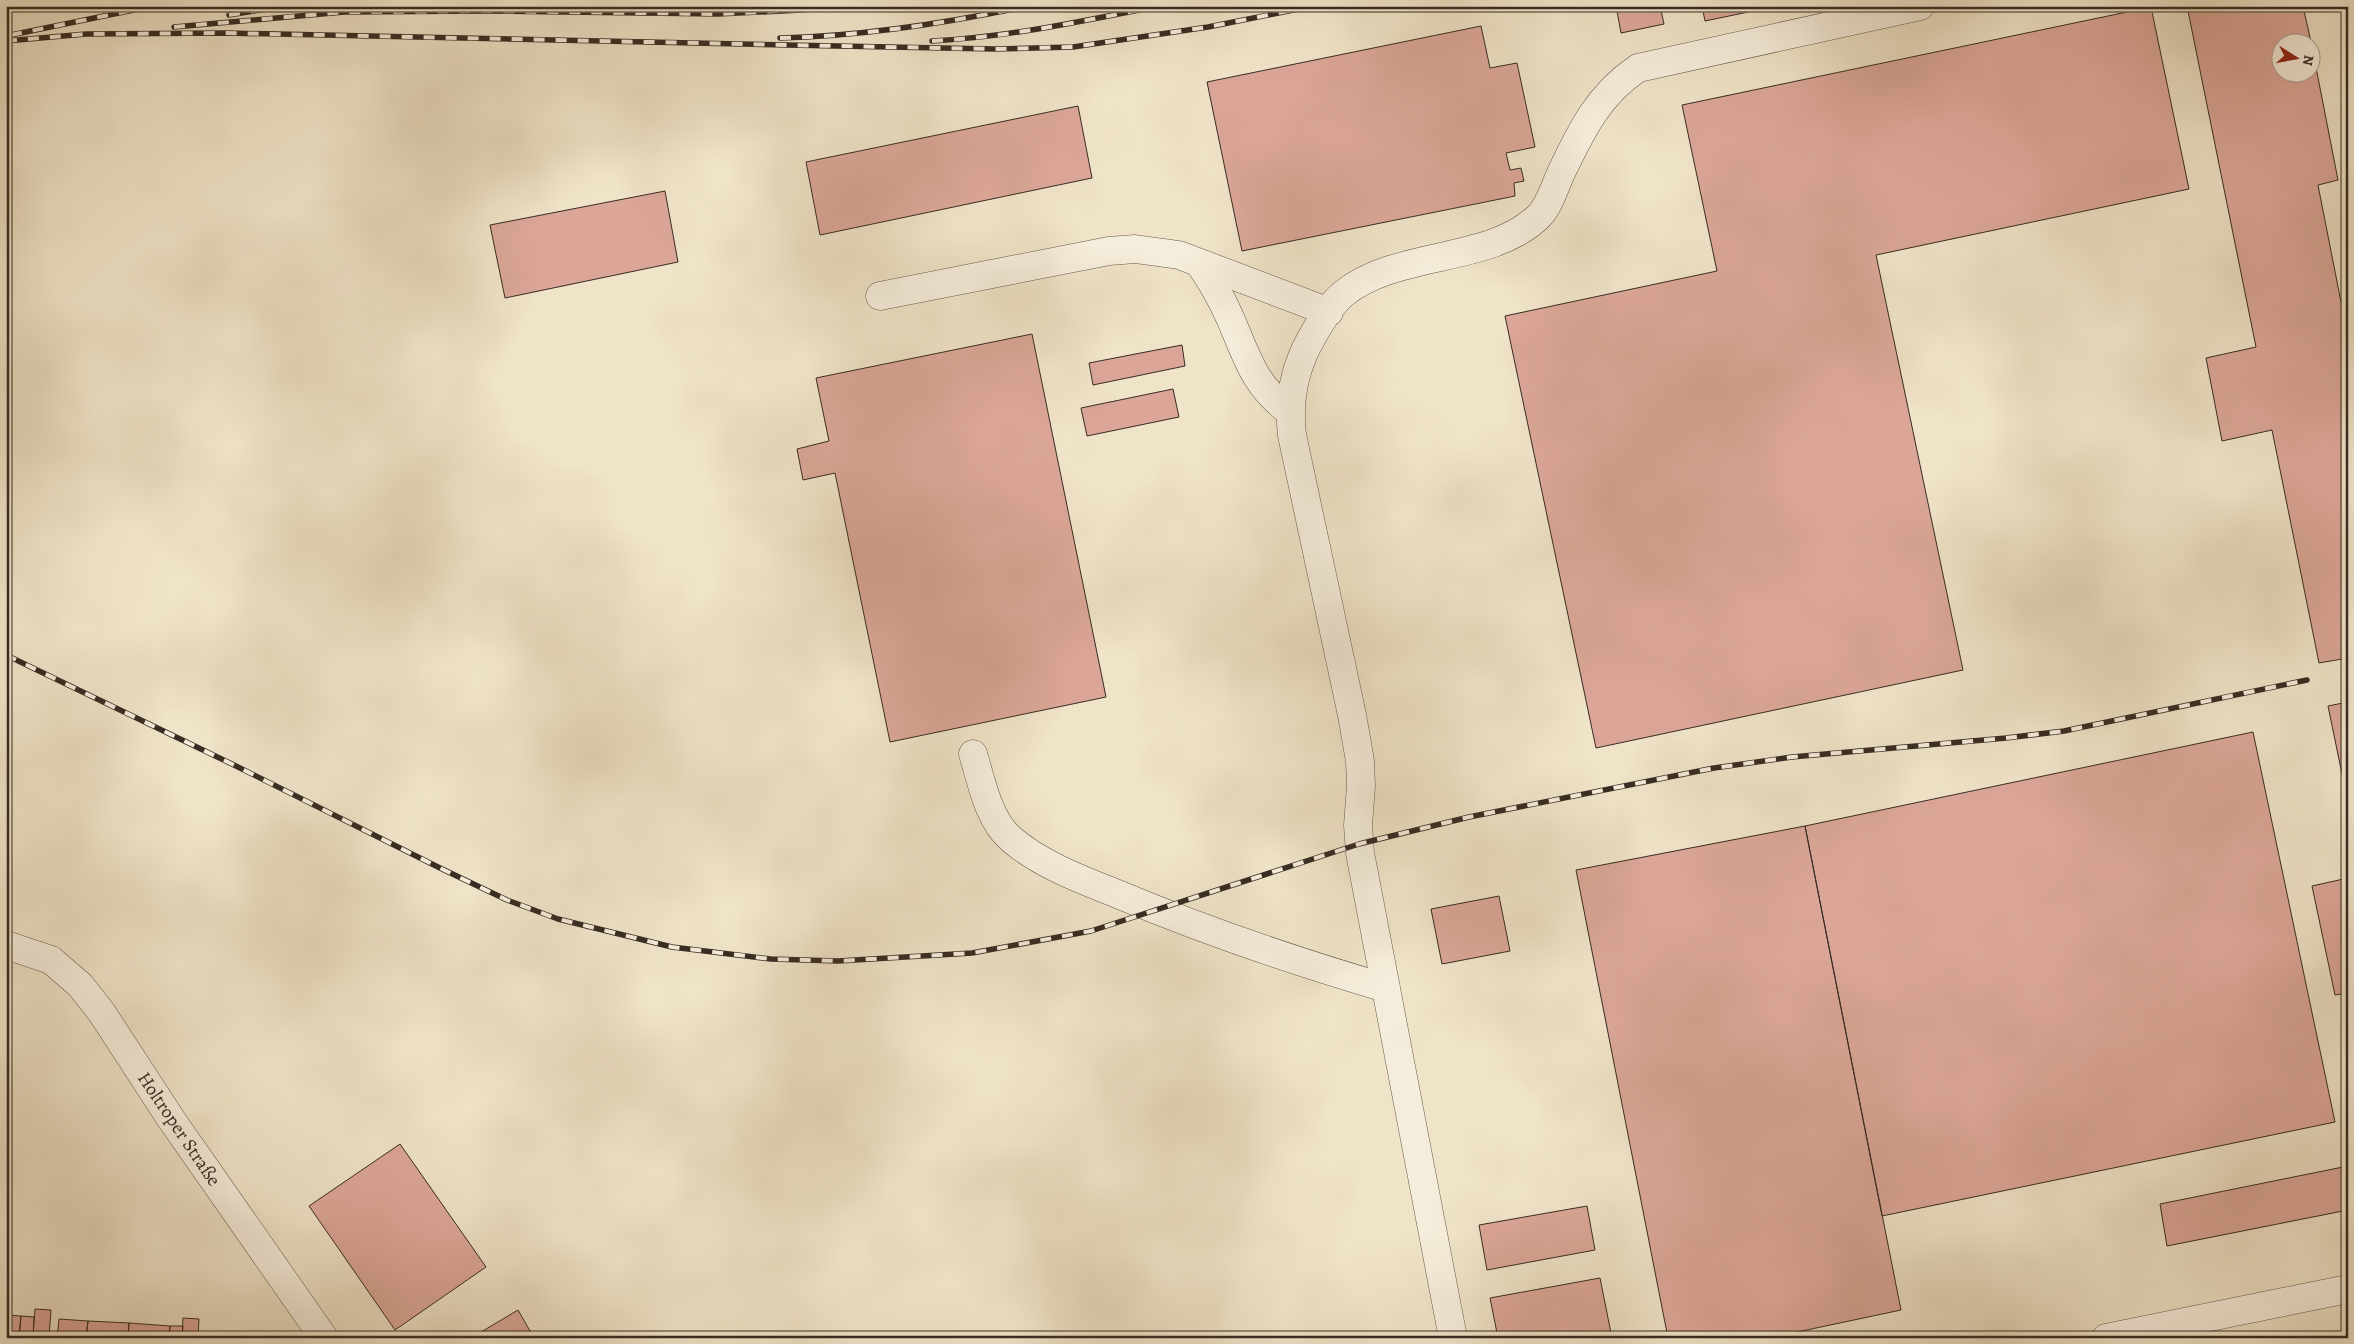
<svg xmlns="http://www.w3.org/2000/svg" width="2354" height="1344" font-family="Alegreya,serif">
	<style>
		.building { fill: #dba698; stroke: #372c23 }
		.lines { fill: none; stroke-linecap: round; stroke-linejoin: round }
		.minor-casing { stroke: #655a4c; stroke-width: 29 }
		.minor { stroke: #f5eddb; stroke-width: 28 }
		.rail-casing { stroke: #372c23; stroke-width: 5.5 }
		.rail { stroke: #f5eddb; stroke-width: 4; stroke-dasharray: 11; stroke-linecap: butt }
		.labels { text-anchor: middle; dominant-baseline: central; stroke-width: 5; stroke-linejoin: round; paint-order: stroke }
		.street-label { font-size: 19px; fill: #372c23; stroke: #f5eddb }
	</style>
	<rect width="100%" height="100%" fill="#efe3c8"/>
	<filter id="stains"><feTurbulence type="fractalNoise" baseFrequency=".004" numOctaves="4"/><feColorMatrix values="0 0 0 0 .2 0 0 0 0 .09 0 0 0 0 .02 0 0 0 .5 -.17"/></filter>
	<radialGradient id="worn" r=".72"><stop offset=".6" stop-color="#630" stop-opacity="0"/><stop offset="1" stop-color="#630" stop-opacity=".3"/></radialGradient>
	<!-- building -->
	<path class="building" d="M1616,6H1660L1664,24L1621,33Z
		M1702,6H1777L1705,21Z
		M2187,6H2303L2311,42H2282V72H2312V47L2338,180L2318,185L2341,302L2348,301V658L2319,663L2272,430L2222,441L2206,358L2256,347Z
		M2151,7L2189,189L1876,255L1963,670L1596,748L1505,316L1717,271L1682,105Z
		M1481,26L1490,68L1517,63L1535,147L1506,153L1510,170L1521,168L1524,181L1514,183L1515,196L1242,251L1207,82Z
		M1078,106L1092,178L820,235L806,162Z
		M665,191L678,262L505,298L490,225Z
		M1032,334L1106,697L890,742L835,473L803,480L797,449L829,441L816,378Z
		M1182,345L1185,366L1093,385L1089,363Z
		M1173,389L1179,417L1087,436L1081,408Z
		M2348,702V803L2328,706Z
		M2253,732L2335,1122L1882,1216L1805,826Z
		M1805,826L1901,1310L1769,1338H1668L1576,870Z
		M2348,878V993L2335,995L2312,886Z
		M1499,896L1510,951L1442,964L1431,909Z
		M400,1144L486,1267L395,1330L309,1206Z
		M2348,1166V1210L2167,1246L2160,1204Z
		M1587,1206L1595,1250L1487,1270L1479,1225Z
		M1600,1278L1612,1338H1498L1490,1298Z
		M35,1309L51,1310L49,1337H33Z
		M518,1310L534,1338H471Z
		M6,1315L21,1316L19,1338H6Z
		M21,1316L34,1317L33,1337L19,1336Z
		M183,1318L199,1319L198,1338H182Z
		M59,1319L88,1321L86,1338H57Z
		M88,1321L129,1323L128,1338H86Z
		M129,1323L170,1326L169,1338H128Z
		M170,1326H183L182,1338H169Z"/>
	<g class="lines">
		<defs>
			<path id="minor" d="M1199,263C1208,276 1216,289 1223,303C1245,346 1248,381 1289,411
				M880,296L1109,251L1135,249L1179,255L1329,312
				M973,754C982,783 988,819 1011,839C1040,864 1080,879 1115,893C1203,930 1294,961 1386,988
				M6,945L51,960L80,985L102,1013L171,1119L324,1338
				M1453,1338L1360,853L1358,825L1361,786L1360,761L1352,715L1292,435C1288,400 1294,368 1312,337C1320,323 1330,305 1343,294C1397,250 1489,264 1538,217C1549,207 1555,186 1561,173C1581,131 1598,95 1638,68L1920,6
				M2106,1338L2348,1289"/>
		</defs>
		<!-- minor casing -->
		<use href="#minor" class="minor-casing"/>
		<!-- minor -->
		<use href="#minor" class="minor"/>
		<defs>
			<path id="rail" d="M229,15L286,6
				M174,27L344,12L487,11L718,14L801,10L838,6
				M11,35L153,6
				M780,38C863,36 947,23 1028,6
				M6,41L86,34L226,33L837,46L995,49L1073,47L1208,27L1313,6
				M932,41C1009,37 1083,21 1159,6
				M6,655L234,765L440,868L507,900L558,919L672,947L771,959L838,961L972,953L1091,931L1359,844L1469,817L1714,768L1792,757L2006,738L2064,731L2307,680"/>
		</defs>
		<!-- rail casing -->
		<use href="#rail" class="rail-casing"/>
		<!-- rail -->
		<use href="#rail" class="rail"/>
	</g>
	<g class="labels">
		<!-- street labels -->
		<g class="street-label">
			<text transform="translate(179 1129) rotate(56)">Holtroper Straße</text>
		</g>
	</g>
	<!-- margin -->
	<rect width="2354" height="1344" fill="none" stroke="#efe3c8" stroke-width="25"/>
	<rect x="8" y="8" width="2339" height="1329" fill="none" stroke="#372c23" stroke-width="2.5"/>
	<rect x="12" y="12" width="2329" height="1319" fill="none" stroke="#372c23"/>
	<!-- north arrow -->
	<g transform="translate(2296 58) rotate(101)"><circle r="24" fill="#f5eddb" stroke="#a9a091"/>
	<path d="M0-4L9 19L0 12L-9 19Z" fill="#8f2418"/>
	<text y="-8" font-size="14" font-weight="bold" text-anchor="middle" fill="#372c23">N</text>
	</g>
	<rect width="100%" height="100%" filter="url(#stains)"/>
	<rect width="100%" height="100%" fill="url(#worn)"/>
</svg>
